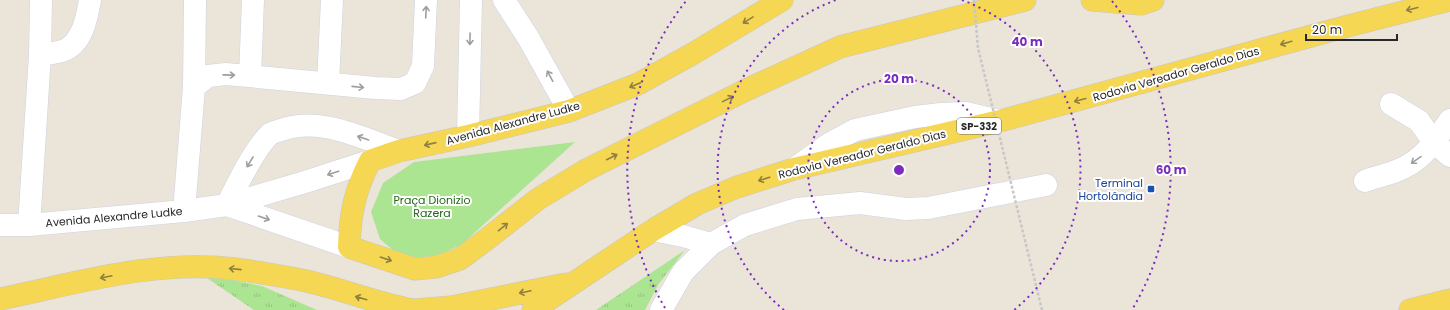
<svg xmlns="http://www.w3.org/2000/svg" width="1450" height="310" font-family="Poppins,sans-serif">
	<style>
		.grass { fill: url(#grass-tufts) }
		.park { fill: #abe592 }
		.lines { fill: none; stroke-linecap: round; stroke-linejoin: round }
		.minor-casing { stroke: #ced1e2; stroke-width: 23 }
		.major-casing { stroke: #c7c7c7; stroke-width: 23 }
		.minor { stroke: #fff; stroke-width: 22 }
		.major { stroke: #f6d753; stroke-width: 22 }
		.path-bridge { stroke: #c7c7c7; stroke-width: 2.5; stroke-dasharray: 3 2; stroke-linecap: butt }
		.oneway { stroke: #8f803e }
		.oneway2 { stroke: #9e9e9e }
		.ring { fill: none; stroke: #7b2cbf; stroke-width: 2; stroke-dasharray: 2 4 }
		.transit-dot { fill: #1a4fb4; stroke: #fff; stroke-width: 1.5 }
		.labels { text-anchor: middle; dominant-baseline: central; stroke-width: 4; stroke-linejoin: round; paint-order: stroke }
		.shield { fill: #fff; stroke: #686868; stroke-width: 1 }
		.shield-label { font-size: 10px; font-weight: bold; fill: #282828 }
		.street-label { font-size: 11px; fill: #282828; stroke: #fff }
		.transit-label { font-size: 11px; fill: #164399; stroke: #fff; text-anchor: end }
		.park-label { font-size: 11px; fill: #236716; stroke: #fff }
		.centre { fill: #7b2cbf; stroke: #fff; stroke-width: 2 }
		.ring-label { font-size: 12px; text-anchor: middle; font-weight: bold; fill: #7b2cbf; stroke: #fff; stroke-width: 4; stroke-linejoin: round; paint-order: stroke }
	</style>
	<defs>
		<pattern id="grass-tufts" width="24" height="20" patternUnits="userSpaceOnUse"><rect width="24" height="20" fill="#abe592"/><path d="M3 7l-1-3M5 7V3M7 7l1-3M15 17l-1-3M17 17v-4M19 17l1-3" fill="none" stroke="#93c47e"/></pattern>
	</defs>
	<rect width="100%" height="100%" fill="#ebe4d9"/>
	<!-- grass -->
	<path class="grass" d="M685,250L658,285L645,310H596Z
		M201,274L262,286L317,310H254Z"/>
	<!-- park -->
	<path class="park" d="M575,142L461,245L427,260L395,252L380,239L371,212L383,183L414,162Z"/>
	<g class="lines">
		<defs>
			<path id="minor" d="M504,0L529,39L569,111
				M40,55C47,54 55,53 62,51C82,45 87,18 90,0
				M250,76L253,0
				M328,83L332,0
				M194,87L208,76L226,74L375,88L401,89L415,83L423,66L426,0
				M1391,104L1419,121L1434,142L1450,156
				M468,136L471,0
				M794,169L829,144L855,130L915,117L941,114L966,113L1000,121
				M1365,181C1378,176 1393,174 1405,167C1425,157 1437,138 1450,120
				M227,205C237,185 254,149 270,134C273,132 278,131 281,130C321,116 362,138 399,151
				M227,205L349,247
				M184,211L194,87L195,0
				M0,225H29L184,211L227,205L305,182L370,161
				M29,225L40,55L41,0
				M653,230L683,236L711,244
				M661,310L683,272L711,244L745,225L797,209L860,203L906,209L928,208L1046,185"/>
			<path id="major" d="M782,0L694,53L638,84L569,111L468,136L399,151L370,161C355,190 350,214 349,247L415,269L436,267L460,259L487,239L538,199L586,170L746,90L840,47L1025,0
				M1092,0L1141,4L1153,0
				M0,299C77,283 157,259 236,269C258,272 280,276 302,280C339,288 375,303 413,310
				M415,310L451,307L566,284
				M533,310L653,230L697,204L737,187L794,169L1000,121L1348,26L1450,0
				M1410,310L1450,300"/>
		</defs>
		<!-- minor casing -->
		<use href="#minor" class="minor-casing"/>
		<!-- major casing -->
		<use href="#major" class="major-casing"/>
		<!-- minor -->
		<use href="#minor" class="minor"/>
		<!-- major -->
		<use href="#major" class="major"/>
		<!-- path-bridge -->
		<path class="path-bridge" d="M974,0L978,48L1042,310"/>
	</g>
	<!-- one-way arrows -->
	<defs><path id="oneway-shaft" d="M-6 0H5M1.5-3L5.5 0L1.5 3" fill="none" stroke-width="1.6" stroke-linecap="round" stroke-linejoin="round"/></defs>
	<g class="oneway">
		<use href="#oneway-shaft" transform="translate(1412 9) rotate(166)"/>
		<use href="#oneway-shaft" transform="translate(748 20) rotate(149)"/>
		<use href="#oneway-shaft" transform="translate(1286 43) rotate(164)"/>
		<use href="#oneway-shaft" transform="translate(635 85) rotate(157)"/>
		<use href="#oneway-shaft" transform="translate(728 99) rotate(-26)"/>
		<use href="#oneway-shaft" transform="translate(1080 100) rotate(165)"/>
		<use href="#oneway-shaft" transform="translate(430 144) rotate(167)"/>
		<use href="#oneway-shaft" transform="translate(612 157) rotate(-27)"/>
		<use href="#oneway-shaft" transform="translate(764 179) rotate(162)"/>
		<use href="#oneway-shaft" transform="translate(503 227) rotate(-39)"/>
		<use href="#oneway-shaft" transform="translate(386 259) rotate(19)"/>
		<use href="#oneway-shaft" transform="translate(235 269) rotate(-174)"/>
		<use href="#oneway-shaft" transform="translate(106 277) rotate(168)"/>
		<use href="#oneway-shaft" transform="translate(525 292) rotate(168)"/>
		<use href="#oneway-shaft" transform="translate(361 298) rotate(-164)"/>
	</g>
	<g class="oneway2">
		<use href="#oneway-shaft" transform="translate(426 12) rotate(-87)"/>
		<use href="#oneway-shaft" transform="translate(470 39) rotate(91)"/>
		<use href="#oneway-shaft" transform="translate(229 75) rotate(1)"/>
		<use href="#oneway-shaft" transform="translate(550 76) rotate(-118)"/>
		<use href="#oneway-shaft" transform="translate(358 87) rotate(6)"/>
		<use href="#oneway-shaft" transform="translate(363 138) rotate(-161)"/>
		<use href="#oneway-shaft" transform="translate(1416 160) rotate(145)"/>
		<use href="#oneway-shaft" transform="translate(250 162) rotate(121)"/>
		<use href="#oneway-shaft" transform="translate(333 173) rotate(162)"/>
		<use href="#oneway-shaft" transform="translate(264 218) rotate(19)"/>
	</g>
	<!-- distance rings -->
	<g class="ring">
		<circle cx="899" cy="170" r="91"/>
		<path d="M784 310A181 181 0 0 1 836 0M962 0A181 181 0 0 1 1014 310"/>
		<path d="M665 308A272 272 0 0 1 686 1M1112 1A272 272 0 0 1 1133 308"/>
	</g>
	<!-- markers -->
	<rect class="transit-dot" x="1147" y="185" width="8" height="8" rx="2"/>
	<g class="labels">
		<!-- shield labels -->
		<rect class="shield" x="957" y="118" width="44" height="16" rx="3"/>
		<g class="shield-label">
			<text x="979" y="126">SP-332</text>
		</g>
		<!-- street labels -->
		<g class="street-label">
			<text transform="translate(1176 74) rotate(-16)">Rodovia Vereador Geraldo Dias</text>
			<text transform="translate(513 123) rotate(-15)">Avenida Alexandre Ludke</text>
			<text transform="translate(862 154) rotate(-14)">Rodovia Vereador Geraldo Dias</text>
			<text transform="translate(114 217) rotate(-5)">Avenida Alexandre Ludke</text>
		</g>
		<!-- transit labels -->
		<g class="transit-label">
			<text x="1143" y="183">Terminal<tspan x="1143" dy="13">Hortolândia</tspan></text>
		</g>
		<!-- park labels -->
		<g class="park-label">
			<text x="432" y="200">Praça Dionizio<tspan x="432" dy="13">Razera</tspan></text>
		</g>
	</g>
	<circle cx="899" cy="170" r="6" class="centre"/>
	<g class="ring-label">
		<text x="1027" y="46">40 m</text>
		<text x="899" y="83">20 m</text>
		<text x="1171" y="174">60 m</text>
	</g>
	<!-- scale -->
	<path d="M1306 34v6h91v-6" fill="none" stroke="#282828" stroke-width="2"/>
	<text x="1312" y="34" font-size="12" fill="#282828" stroke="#ffffff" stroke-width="3" paint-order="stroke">20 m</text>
</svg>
